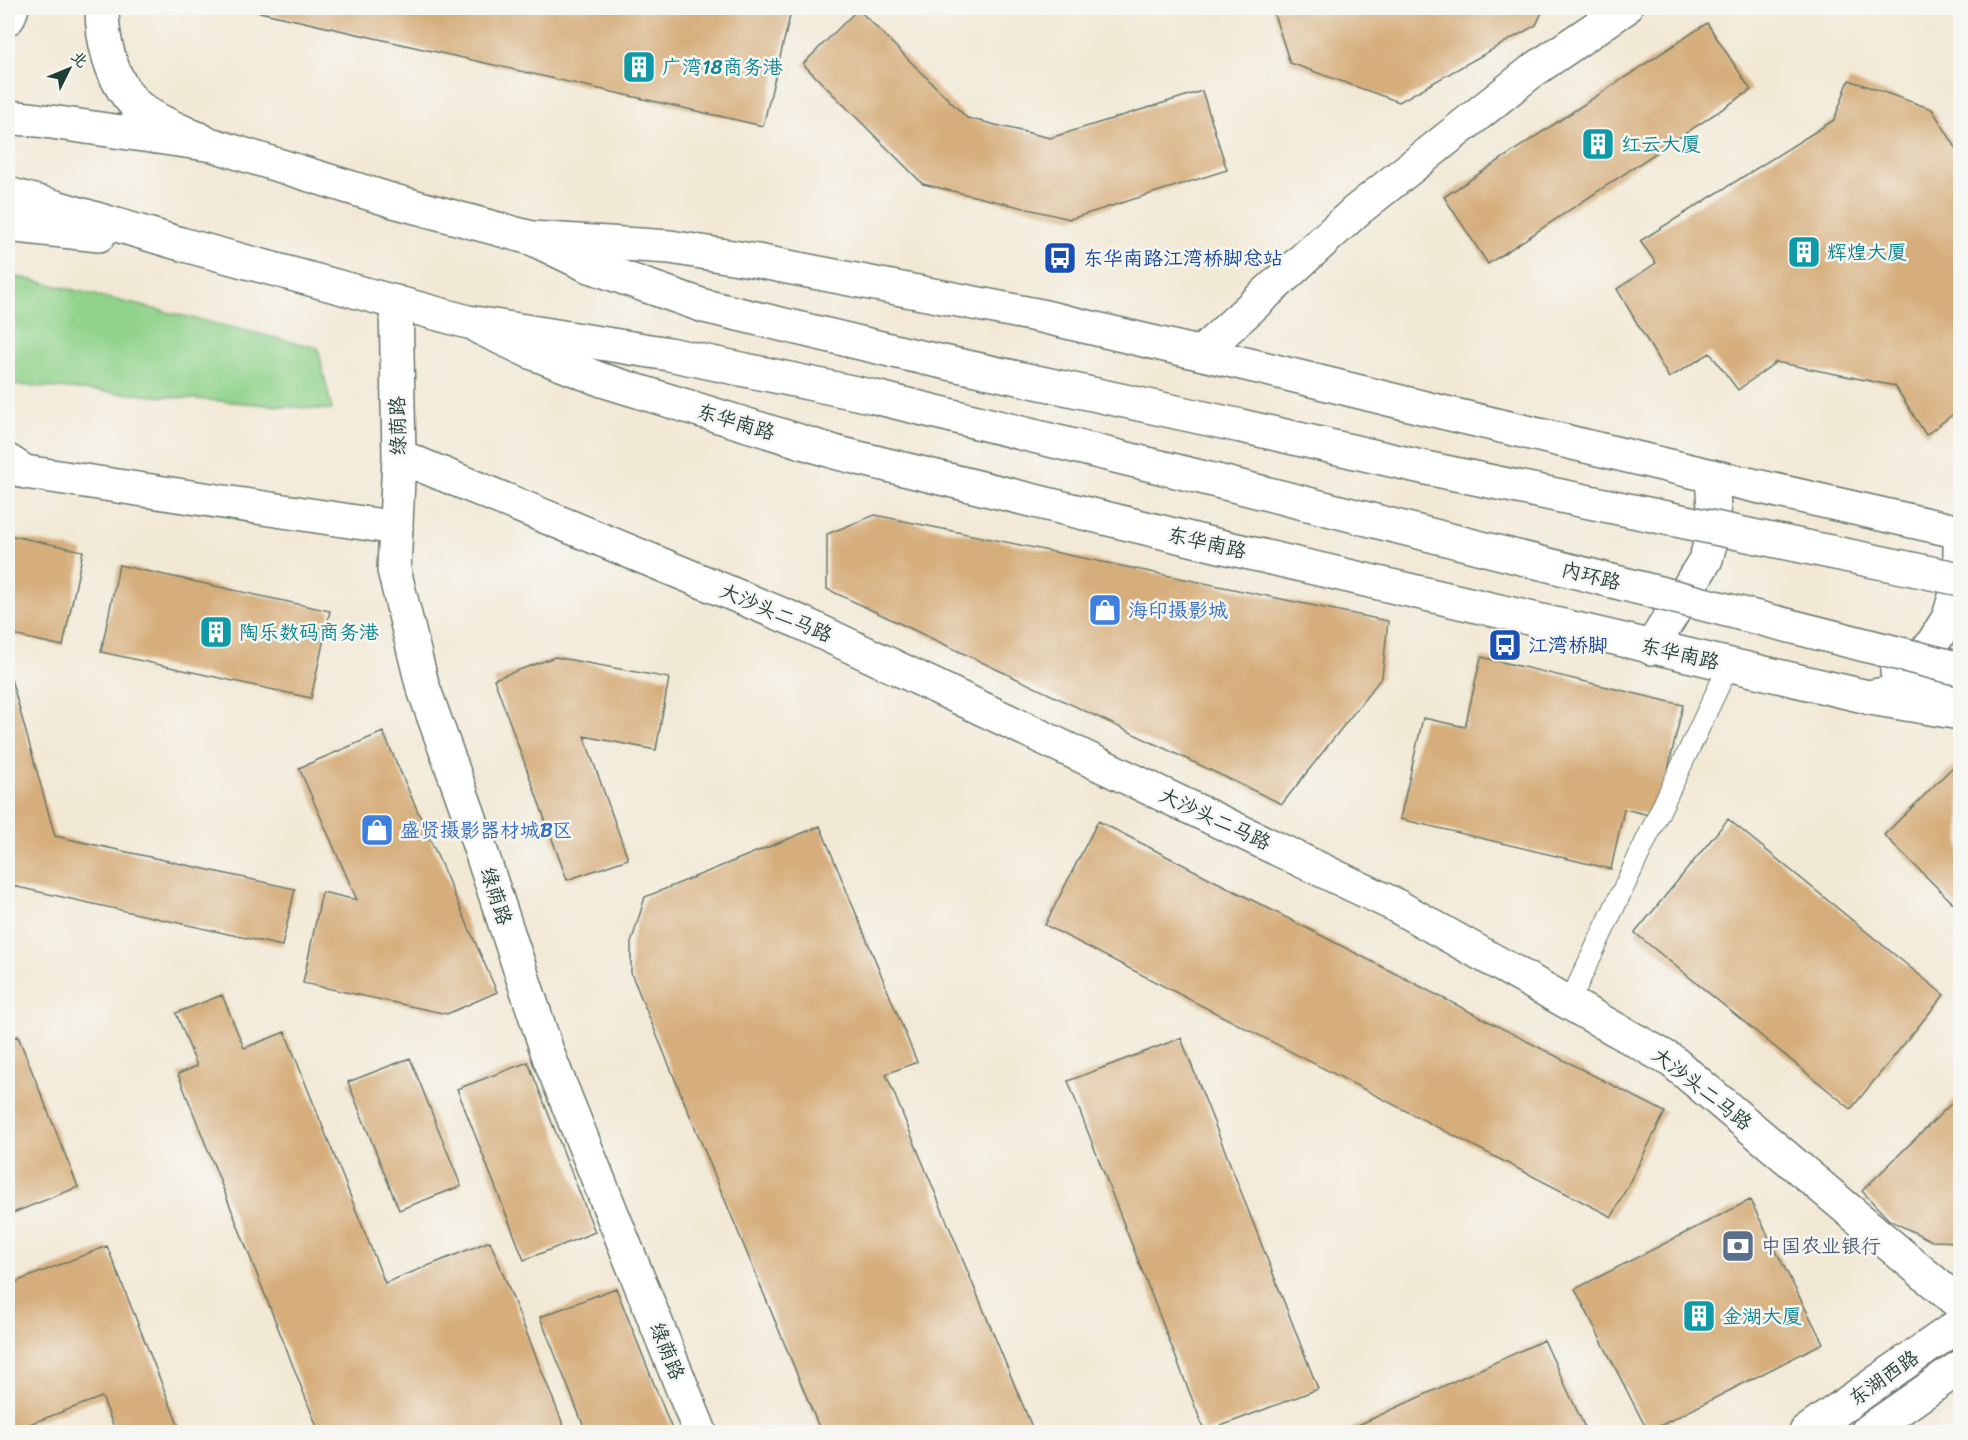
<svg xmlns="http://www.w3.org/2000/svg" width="1968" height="1440" font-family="Sriracha,'LXGW WenKai TC',sans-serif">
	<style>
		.green { fill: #91d38b; stroke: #588860; stroke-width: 1.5 }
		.building { fill: #d6ae7c }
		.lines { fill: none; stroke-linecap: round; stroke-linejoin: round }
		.service-casing { stroke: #69796c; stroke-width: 22 }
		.minor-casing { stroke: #69796c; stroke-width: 36 }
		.tertiary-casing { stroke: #69796c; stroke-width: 36 }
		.secondary-casing { stroke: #69796c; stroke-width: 36 }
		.primary-casing { stroke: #69796c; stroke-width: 36 }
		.trunk-casing { stroke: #69796c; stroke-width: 36 }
		.service { stroke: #fff; stroke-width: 20 }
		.minor { stroke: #fff; stroke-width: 33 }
		.tertiary { stroke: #fff; stroke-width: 33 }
		.secondary { stroke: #fff; stroke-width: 33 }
		.primary { stroke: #fff; stroke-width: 33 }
		.trunk { stroke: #fff; stroke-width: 33 }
		.trunk-bridge-casing { stroke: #69796c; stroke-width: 36; stroke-linecap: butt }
		.trunk-bridge { stroke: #fff; stroke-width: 33 }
		.labels { text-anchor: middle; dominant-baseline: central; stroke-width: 5; stroke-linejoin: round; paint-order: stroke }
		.culture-label { font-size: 20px; fill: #0d838f; stroke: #f6f6f2; text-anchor: start }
		.transit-label { font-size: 20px; fill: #164399; stroke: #f6f6f2; text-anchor: start }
		.street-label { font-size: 20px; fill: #1f3d34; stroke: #f6f6f2 }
		.shop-label { font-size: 20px; fill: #366cbe; stroke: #f6f6f2; text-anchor: start }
		.service-label { font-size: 20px; fill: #4e5e75; stroke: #f6f6f2; text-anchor: start }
	</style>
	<rect width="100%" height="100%" fill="#f6f6f2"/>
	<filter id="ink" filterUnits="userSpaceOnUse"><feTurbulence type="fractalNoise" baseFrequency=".0167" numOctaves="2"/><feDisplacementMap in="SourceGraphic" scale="12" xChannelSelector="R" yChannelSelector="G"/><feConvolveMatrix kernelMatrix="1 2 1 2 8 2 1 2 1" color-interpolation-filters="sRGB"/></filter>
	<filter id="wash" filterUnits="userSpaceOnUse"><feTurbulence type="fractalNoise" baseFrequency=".008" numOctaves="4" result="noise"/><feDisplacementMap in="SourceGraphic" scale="24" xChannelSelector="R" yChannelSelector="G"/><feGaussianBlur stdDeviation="1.35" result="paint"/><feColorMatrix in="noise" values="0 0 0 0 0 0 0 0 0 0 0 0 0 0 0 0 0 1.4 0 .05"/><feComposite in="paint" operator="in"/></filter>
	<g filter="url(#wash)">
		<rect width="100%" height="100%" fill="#f2e9d5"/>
		<!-- green -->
		<path class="green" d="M8,276L23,278L318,348L332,410L8,384Z"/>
		<g id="blocks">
			<!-- building -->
			<path class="building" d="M242,8H792L763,126Z
				M1272,8H1544L1536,25L1399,102L1290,63Z
				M858,9L967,118L1050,138L1202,91L1227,170L1070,219L923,184L803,64Z
				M1707,23L1751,90L1488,264L1444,197Z
				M1849,80L1932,109L1960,154V418L1956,412L1926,435L1895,386L1776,362L1738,390L1710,353L1669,378L1617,289L1656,263L1640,241L1834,120Z
				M875,515L1388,621L1382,677L1282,804L827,589V534Z
				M8,535L83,551L63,646L8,634Z
				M119,565L330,611L311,698L101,652Z
				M555,657L669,678L656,750L584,736L628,859L567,880L494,679Z
				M1481,657L1683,705L1657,817L1624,809L1611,869L1400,819L1423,718L1465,727Z
				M8,668L55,836L295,889L282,946L8,885Z
				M383,732L497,992L447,1014L303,983L322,892L357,900L299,768Z
				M1960,760V910L1884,835Z
				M1728,819L1944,995L1851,1109L1635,933Z
				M1098,821L1665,1112L1612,1217L1045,925Z
				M820,826L917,1062L886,1074L1034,1432H821L631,973V943L645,897Z
				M222,995L244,1048L285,1032L385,1283L490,1241L566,1432H319L178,1074L197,1066L176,1013Z
				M18,1036L78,1187L8,1215V1040Z
				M1181,1038L1318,1389L1205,1432L1068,1081Z
				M410,1058L461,1186L399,1210L348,1082Z
				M528,1062L595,1232L524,1260L457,1089Z
				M1960,1095V1242L1932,1241L1889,1220L1862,1191Z
				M1750,1200L1823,1343L1648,1432L1575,1289Z
				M107,1246L181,1432H116L102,1397L8,1432V1285Z
				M616,1288L673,1432H586L540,1317Z
				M1544,1340L1587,1432H1343Z"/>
		</g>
	</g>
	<g filter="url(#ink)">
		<use href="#blocks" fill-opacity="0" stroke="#69796c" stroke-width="1.5"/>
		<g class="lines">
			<defs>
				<path id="service" d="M1569,1003L1729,665"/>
				<path id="minor" d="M8,461L25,472L396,528"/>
				<path id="tertiary" d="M396,302L399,456L394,570L422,684L468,812L549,1057L700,1432
					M1201,353L1356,211L1531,72L1625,8
					M399,456L800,622L1393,904L1672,1061L1960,1304
					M1806,1432L1960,1324
					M1867,1432L1960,1367"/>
				<path id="secondary" d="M102,8C102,40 111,80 135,104C152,120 179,130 201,140
					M8,18L12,8
					M1870,698L1960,713"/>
				<path id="primary" d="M531,238L670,247L757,261L1041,316L1271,370L1429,409L1712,476L1960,532
					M480,328L533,353L602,380L838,453L1211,544L1868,697L1960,680
					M1651,648L1706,559L1715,525L1712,476
					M1897,672L1930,648L1949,617L1960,580V543"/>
				<path id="trunk" d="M8,117L37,120L213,145L394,201L531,238L587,265L704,306L911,355L1241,426
					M8,194L56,207L181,244L468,322L669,354L875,397L1221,482
					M8,225L99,235"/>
			</defs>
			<!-- service casing -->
			<use href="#service" class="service-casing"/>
			<!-- minor casing -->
			<use href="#minor" class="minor-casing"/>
			<!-- tertiary casing -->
			<use href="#tertiary" class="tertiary-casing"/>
			<!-- secondary casing -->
			<use href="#secondary" class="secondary-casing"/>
			<!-- primary casing -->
			<use href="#primary" class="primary-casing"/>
			<!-- trunk casing -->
			<use href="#trunk" class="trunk-casing"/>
			<!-- service -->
			<use href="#service" class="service"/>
			<!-- minor -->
			<use href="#minor" class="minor"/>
			<!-- tertiary -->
			<use href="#tertiary" class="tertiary"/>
			<!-- secondary -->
			<use href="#secondary" class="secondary"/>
			<!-- primary -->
			<use href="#primary" class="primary"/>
			<!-- trunk -->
			<use href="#trunk" class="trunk"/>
			<defs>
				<path id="trunk-bridge" d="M1241,426L1426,468L1960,579
					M1221,482L1960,669"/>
			</defs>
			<!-- trunk-bridge casing -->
			<use href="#trunk-bridge" class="trunk-bridge-casing"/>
			<!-- trunk-bridge -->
			<use href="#trunk-bridge" class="trunk-bridge"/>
		</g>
	</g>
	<!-- icons -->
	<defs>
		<symbol id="building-square" viewBox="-11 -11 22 22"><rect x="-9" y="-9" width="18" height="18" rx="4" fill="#0f9aa8" stroke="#f6f6f2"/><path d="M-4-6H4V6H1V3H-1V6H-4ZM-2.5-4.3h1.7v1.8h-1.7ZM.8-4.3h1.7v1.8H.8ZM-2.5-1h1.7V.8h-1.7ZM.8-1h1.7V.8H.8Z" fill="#fff"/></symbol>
		<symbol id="bus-square" viewBox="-11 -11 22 22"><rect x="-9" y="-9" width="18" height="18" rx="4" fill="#1a4fb4" stroke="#f6f6f2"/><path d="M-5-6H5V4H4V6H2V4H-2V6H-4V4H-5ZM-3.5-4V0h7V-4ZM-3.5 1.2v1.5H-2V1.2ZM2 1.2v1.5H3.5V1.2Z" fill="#fff"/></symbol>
		<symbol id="shop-square" viewBox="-11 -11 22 22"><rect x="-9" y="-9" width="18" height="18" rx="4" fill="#3f7fe0" stroke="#f6f6f2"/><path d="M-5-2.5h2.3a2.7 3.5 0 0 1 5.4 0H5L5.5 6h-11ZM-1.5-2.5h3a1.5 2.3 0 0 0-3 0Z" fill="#fff"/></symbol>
		<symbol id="bank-square" viewBox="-11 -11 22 22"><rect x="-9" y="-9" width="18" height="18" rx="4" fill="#5c6f8a" stroke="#f6f6f2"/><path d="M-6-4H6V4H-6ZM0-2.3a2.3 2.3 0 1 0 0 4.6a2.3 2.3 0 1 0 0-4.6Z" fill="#fff"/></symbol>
	</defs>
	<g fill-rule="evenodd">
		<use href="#building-square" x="620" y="48" width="38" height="38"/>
		<use href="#building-square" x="1579" y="125" width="38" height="38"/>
		<use href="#building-square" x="1785" y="233" width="38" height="38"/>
		<use href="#bus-square" x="1041" y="239" width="38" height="38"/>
		<use href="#shop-square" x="1086" y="591" width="38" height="38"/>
		<use href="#building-square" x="197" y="613" width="38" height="38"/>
		<use href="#bus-square" x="1486" y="626" width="38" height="38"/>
		<use href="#shop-square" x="358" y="811" width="38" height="38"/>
		<use href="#bank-square" x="1719" y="1227" width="38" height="38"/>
		<use href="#building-square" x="1680" y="1297" width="38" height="38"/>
	</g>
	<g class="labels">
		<!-- culture labels -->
		<g class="culture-label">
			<text x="662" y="67">广湾18商务港</text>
			<text x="1621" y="144">红云大厦</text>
			<text x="1827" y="252">辉煌大厦</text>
			<text x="239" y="632">陶乐数码商务港</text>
			<text x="1722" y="1316">金湖大厦</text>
		</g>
		<!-- transit labels -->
		<g class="transit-label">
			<text x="1083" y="258">东华南路江湾桥脚总站</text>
			<text x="1528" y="645">江湾桥脚</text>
		</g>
		<!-- street labels -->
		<g class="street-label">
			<text transform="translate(736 422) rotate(17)">东华南路</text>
			<text transform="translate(398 426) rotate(-91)">绿荫路</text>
			<text transform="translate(1207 543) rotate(13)">东华南路</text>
			<text transform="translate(1591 576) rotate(14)">内环路</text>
			<text transform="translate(776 613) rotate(23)">大沙头二马路</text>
			<text transform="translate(1680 654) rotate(13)">东华南路</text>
			<text transform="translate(1215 819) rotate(25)">大沙头二马路</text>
			<text transform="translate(496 896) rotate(72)">绿荫路</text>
			<text transform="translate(1702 1089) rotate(38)">大沙头二马路</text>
			<text transform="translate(667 1351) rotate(68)">绿荫路</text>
			<text transform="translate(1884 1378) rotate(-35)">东湖西路</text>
		</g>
		<!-- shop labels -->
		<g class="shop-label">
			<text x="1128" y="610">海印摄影城</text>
			<text x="400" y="830">盛贤摄影器材城B区</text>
		</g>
		<!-- service labels -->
		<g class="service-label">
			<text x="1761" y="1246">中国农业银行</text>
		</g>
	</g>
	<!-- margin -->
	<rect width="1968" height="1440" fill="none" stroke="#f6f6f2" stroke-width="30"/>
	<!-- north arrow -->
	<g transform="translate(69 69) rotate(47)" stroke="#f6f6f2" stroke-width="4.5" paint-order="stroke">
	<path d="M0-4.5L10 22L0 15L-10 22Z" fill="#1f3d34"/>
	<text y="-9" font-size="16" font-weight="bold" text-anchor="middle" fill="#1f3d34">北</text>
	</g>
</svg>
